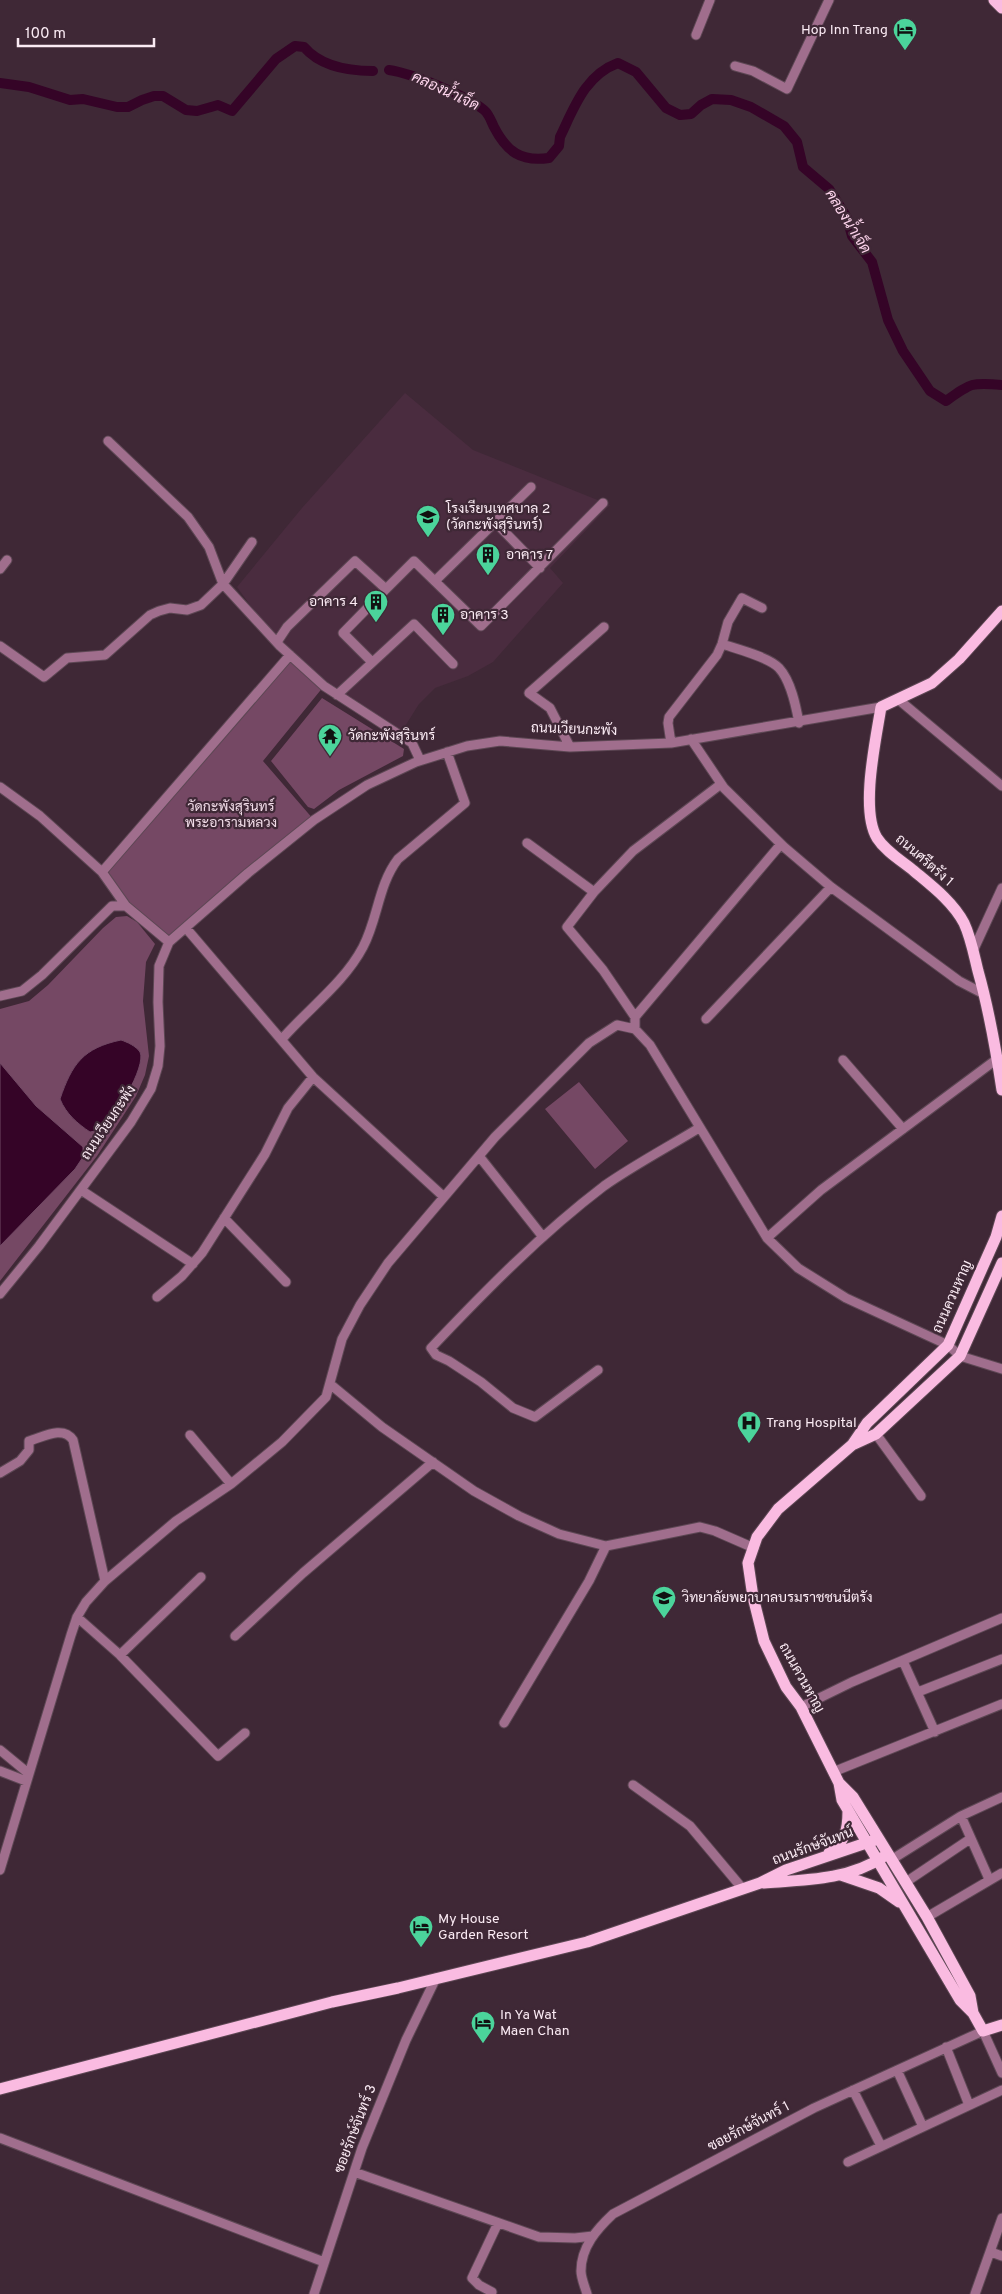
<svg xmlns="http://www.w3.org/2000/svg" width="1002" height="2294" font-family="Overpass,Sarabun,sans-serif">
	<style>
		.built { fill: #4a2c3f }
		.green { fill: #754864 }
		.water { fill: #350427; stroke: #704964 }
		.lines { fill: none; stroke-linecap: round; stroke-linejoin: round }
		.canal { stroke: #350427; stroke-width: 10 }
		.minor-casing { stroke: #5d4754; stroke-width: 11 }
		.major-casing { stroke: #5d4754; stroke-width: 13 }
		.minor { stroke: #a06e8d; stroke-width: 9 }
		.major { stroke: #fabbe1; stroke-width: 11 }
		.labels { text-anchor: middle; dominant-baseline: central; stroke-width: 4.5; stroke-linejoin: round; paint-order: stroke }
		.poi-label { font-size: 14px; fill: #fbebf4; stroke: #3f2836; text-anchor: start }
		.street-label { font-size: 14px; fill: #fbebf4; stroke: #3f2836 }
		.park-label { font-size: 14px; fill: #f2dde9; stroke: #3f2836 }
		.water-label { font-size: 15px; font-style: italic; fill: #fed5ed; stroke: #3f2836 }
	</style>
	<rect width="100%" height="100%" fill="#3f2836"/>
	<!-- built -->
	<path class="built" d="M405,393L473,450L610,505L550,568L563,583L493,662L468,676L435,688L419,704L402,731L326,683L277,636L255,612L237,587L302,508Z"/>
	<!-- green -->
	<path class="green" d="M290,655L324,686L263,761L314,820L169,942L141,917L102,872Z
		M322,698L404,749L403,756L339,790L314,809L308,807L271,761Z
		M127,916L137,922L155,944L146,962L143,1001L149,1056L145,1075L136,1096L97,1156L0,1281V1009L29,1001L48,985L103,928L116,917Z
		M579,1082L628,1141L595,1169L545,1109Z"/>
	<!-- water -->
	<path class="water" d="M121,1040C127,1042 136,1046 140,1052C147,1066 113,1122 101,1129C98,1131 94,1131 90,1132C78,1124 66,1114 60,1099C72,1064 83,1048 121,1040Z
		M0,1063L36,1106L83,1147V1157L75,1169L0,1246Z"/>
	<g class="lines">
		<!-- canal -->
		<path class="canal" d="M389,70C411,73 467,96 484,110C489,114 491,121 494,127C507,152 521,162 549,158L559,146L560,137C574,108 585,75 618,63L636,72L666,108L680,115L691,114L701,105L712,99L731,100L751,107L784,126L797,142L803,167L829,189L847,218L852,236L872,262L888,320L903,351L930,391L946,401C971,383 972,382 1002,385
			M0,83L29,87L70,100L83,99L117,107H128L142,100L154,96H163L186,110L197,111L218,105L232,111L276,59L295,46L304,47C321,67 348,71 373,71"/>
		<defs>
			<path id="minor" d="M696,35L710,0
				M735,66L753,71L787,89L829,0
				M108,441L188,517L209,547L223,584L280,646L324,686L412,743L420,760
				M496,523L540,568
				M0,569L7,560
				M436,580L531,487
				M277,642L287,627L355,561L386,589L414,561L481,626L603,503
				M722,644C737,649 769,657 779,668C791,681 796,706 799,723
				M0,646L44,677L67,658L105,655L150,615L159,611L170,608L187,610L201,605L223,584L252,542
				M372,662L343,633L386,589
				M337,695L414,624L453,664
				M899,700L1002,786
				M691,739L724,788L784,847L831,887L959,981L984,994
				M671,743L668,723L669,717L717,655L722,644L728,622L742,598L762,608
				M570,747L550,708L529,693L604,627
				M0,787L40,816L102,872L126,906
				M527,843L594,892
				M102,872L290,655
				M186,928L313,1077L444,1197
				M973,951L1002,888
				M0,996L22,991L42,975L112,906H126L169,942
				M635,1017L781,844
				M706,1019L831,887
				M635,1029V1017L603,970L567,927L594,892L633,851L721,784
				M282,1039C308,1009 344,983 363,947C378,919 378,885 398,859L465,803L447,752
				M843,1060L903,1129
				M479,1156L543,1237
				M81,1190L193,1264
				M224,1218L286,1282
				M767,1238L821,1190L997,1059
				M0,1294L39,1246L131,1122L151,1089L158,1066L160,1046L158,1002L159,966L169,942L248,873L314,820L367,785L416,762L467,746L500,741L570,747L671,743L881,707
				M157,1297L182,1276L202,1253L265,1154L288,1108L313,1077
				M598,1370L535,1417L513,1408L481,1382L449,1361L436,1355L431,1348C486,1290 541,1234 604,1186C634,1165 668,1147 699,1128
				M330,1384L382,1427L474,1491L519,1516L559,1534L606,1546L700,1527L715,1531L754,1548
				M876,1434L921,1496
				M190,1435L231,1484
				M0,1473L20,1461L29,1450V1441C43,1437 63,1425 73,1440L105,1581
				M77,1617L120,1655L218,1756L245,1733
				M235,1636L303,1573L433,1462
				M120,1655L201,1577
				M903,1661L935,1732
				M918,1692L1002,1659
				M801,1707L852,1682L1002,1618
				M504,1723L589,1581L606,1546
				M0,1750L28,1773
				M0,1771L26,1781
				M833,1772L1002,1704
				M633,1785L690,1826L742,1888
				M961,1816L989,1879
				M891,1860L961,1816L1002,1797
				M0,1870L71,1635L77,1617L86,1602L105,1581L176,1521L231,1484L282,1442L326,1397L342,1339L360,1305L388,1263L495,1137L589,1043L617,1025L635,1029L650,1045L767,1238L798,1268L846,1298L948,1345L960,1356L1002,1369
				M906,1882L970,1839
				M927,1917L1002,1873
				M946,2047L969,2105
				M897,2070L923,2127
				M853,2090L881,2146
				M0,2138L324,2262
				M848,2162L1002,2090
				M354,2172L539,2237L575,2238L593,2236
				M991,2252L1002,2256
				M492,2292L479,2285L472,2278L498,2223
				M314,2294L362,2148L406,2040L436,1978
				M587,2294C585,2287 581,2278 581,2271C581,2247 597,2229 613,2214L814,2108L983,2031L1002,2073
				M975,2294L1002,2218"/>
			<path id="major" d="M994,0L1002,8
				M1002,611L959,659L932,683L881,707C876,739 860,810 877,838C886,852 902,861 914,871C932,886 953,902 964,923C971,938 974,955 978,971C989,1010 996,1050 1002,1090
				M1002,1216L996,1237L948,1345L867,1423L852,1445L778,1509L757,1537L748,1563L753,1597L764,1641L786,1687L801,1707L839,1783L842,1800L960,2000L973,2013L983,2031L1002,2025
				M852,1445L876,1434L960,1356L1002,1263
				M839,1783L853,1797L927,1917L970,1996L973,2013
				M829,1853C845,1841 848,1831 848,1811
				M841,1875L879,1888L899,1902
				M764,1883C804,1880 849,1880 883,1857
				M0,2089L332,2002L398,1988L587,1942L760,1883L786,1870L878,1839"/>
		</defs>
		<!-- minor casing -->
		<use href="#minor" class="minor-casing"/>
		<!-- major casing -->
		<use href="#major" class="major-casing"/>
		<!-- minor -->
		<use href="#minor" class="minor"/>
		<!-- major -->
		<use href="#major" class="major"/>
	</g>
	<!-- icons -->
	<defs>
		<symbol id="hotel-pin" viewBox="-11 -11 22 30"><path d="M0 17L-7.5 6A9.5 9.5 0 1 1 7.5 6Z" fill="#4bd49b" stroke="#3f2836"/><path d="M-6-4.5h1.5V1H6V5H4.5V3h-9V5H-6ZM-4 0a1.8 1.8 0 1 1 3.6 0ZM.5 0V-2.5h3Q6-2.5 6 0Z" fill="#111"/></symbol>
		<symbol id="school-pin" viewBox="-11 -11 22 30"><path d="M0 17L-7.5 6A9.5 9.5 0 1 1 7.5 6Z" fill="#4bd49b" stroke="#3f2836"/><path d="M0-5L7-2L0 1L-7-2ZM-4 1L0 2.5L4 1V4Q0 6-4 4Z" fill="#111"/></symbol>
		<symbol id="building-pin" viewBox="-11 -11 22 30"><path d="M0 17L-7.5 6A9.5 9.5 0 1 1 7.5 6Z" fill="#4bd49b" stroke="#3f2836"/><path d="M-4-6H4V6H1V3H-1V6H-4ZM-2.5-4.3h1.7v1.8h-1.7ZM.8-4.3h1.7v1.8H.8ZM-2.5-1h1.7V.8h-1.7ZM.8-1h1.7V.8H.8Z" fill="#111"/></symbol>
		<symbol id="temple-pin" viewBox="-11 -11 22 30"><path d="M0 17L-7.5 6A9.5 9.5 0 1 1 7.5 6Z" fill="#4bd49b" stroke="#3f2836"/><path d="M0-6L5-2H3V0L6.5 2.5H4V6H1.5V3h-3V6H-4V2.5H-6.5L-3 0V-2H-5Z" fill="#111"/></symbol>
		<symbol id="hospital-pin" viewBox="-11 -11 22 30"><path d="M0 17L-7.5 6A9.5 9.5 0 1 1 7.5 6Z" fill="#4bd49b" stroke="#3f2836"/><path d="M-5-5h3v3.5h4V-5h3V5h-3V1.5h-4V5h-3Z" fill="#111"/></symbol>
		<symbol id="university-pin" viewBox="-11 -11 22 30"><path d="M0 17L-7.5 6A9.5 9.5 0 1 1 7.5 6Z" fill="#4bd49b" stroke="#3f2836"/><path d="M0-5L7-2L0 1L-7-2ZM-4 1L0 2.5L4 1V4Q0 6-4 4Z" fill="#111"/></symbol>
	</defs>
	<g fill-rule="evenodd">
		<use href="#hotel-pin" x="891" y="16" width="28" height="38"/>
		<use href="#school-pin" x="414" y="503" width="28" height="38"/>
		<use href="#building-pin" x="474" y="541" width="28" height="38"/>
		<use href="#building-pin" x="362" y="588" width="28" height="38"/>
		<use href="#building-pin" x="429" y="601" width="28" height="38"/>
		<use href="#temple-pin" x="316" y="722" width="28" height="38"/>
		<use href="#hospital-pin" x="735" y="1409" width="28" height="38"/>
		<use href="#university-pin" x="650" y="1584" width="28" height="38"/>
		<use href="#hotel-pin" x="407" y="1913" width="28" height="38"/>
		<use href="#hotel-pin" x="469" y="2009" width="28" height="38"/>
	</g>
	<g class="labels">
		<!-- poi labels -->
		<g class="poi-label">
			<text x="888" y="30" text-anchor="end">Hop Inn Trang</text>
			<text x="446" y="509">โรงเรียนเทศบาล 2<tspan x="446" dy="16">(วัดกะพังสุรินทร์)</tspan></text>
			<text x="506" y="555">อาคาร 7</text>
			<text x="358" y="602" text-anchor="end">อาคาร 4</text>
			<text x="460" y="615">อาคาร 3</text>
			<text x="348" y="736">วัดกะพังสุรินทร์</text>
			<text x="766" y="1423">Trang Hospital</text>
			<text x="682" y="1598">วิทยาลัยพยาบาลบรมราชชนนีตรัง</text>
			<text x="438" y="1919">My House<tspan x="438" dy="16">Garden Resort</tspan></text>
			<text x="500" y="2015">In Ya Wat<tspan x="500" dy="16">Maen Chan</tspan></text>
		</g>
		<!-- street labels -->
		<g class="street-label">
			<text transform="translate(574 730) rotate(2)">ถนนเวียนกะพัง</text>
			<text transform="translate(924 861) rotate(41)">ถนนศรีตรัง 1</text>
			<text transform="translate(109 1123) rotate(-56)">ถนนเวียนกะพัง</text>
			<text transform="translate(953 1297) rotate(-66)">ถนนควนหาญ</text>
			<text transform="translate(801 1678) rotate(61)">ถนนควนหาญ</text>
			<text transform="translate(813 1847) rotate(-20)">ถนนรักษ์จันทน์</text>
			<text transform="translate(749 2127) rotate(-28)">ซอยรักษ์จันทร์ 1</text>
			<text transform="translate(356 2129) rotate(-69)">ซอยรักษ์จันทร์ 3</text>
		</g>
		<!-- park labels -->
		<g class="park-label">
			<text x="231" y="807">วัดกะพังสุรินทร์<tspan x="231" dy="16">พระอารามหลวง</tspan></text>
		</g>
		<!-- water labels -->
		<g class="water-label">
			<text transform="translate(445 92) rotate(25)">คลองน้ำเจ็ด</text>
			<text transform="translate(847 222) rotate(58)">คลองน้ำเจ็ด</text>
		</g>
	</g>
	<!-- scale -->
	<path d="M18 38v8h136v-8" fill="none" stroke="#fbebf4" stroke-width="2.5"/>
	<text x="25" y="38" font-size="15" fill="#fbebf4" stroke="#3f2836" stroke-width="4" paint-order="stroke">100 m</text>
</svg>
